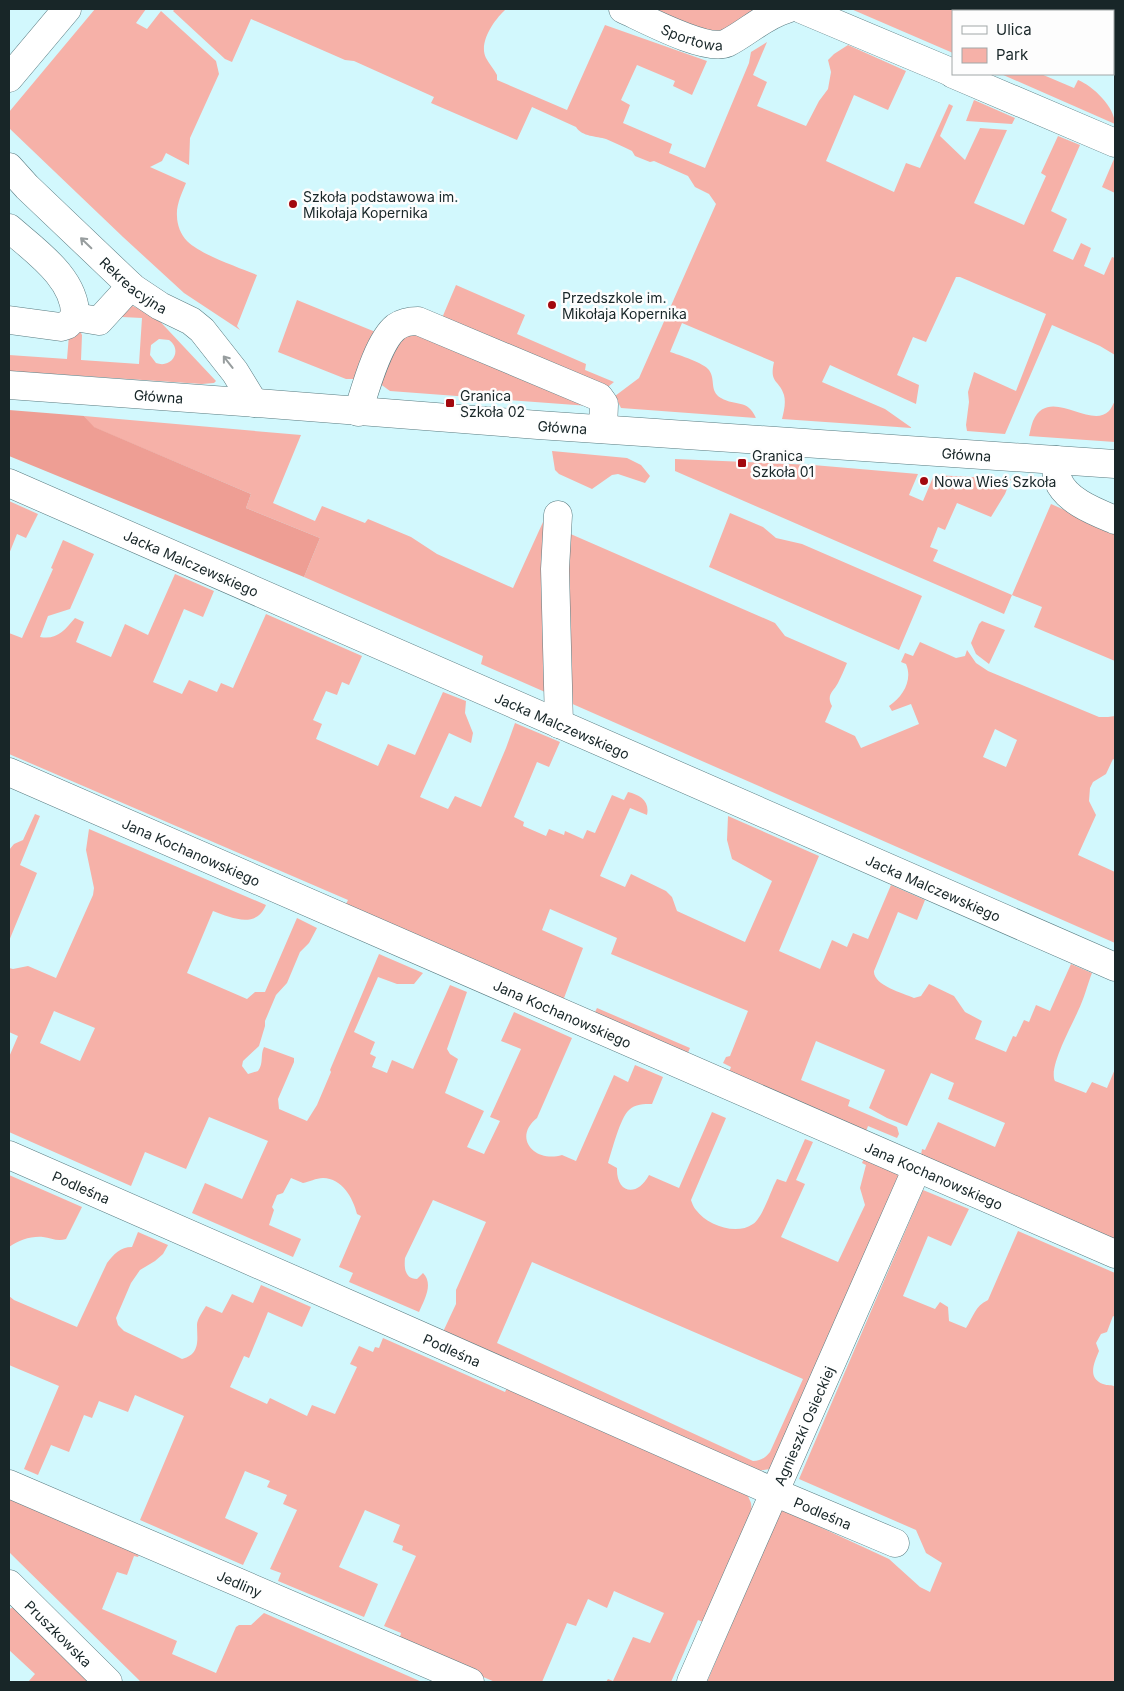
<svg xmlns="http://www.w3.org/2000/svg" width="1124" height="1691" font-family="Inter,sans-serif">
	<style>
		.green { fill: #f6b1a8; fill-rule: evenodd }
		.forest { fill: #ee9e94 }
		.lines { fill: none; stroke-linecap: round; stroke-linejoin: round }
		.minor-casing { stroke: #597b80; stroke-width: 29 }
		.minor { stroke: #fff; stroke-width: 28 }
		.oneway { stroke: #979d9e }
		.poi-dot { fill: #a2080e; stroke: #fdfdfd; stroke-width: 2 }
		.labels { text-anchor: middle; dominant-baseline: central; stroke-width: 5; stroke-linejoin: round; paint-order: stroke }
		.street-label { font-size: 14px; fill: #182628; stroke: #fdfdfd }
		.poi-label { font-size: 14px; fill: #182628; stroke: #fdfdfd; text-anchor: start }
	</style>
	<rect width="100%" height="100%" fill="#d2f8fd"/>
	<!-- green -->
	<path class="green" d="M95,9H146L136,23L147,29L161,11L216,61L219,74L190,138L189,165L166,153L162,161L150,167L186,183C182,193 176,205 177,216C177,225 181,235 187,241C201,255 238,267 257,275L237,326L240,330L184,293L123,237L9,128V112Z
		M175,9H506C495,19 478,42 486,58C489,64 494,69 497,75V80L567,110L605,25L707,61L692,95L673,86L675,81L637,65L621,100L630,105L623,123L672,144L669,153L705,168L749,63L751,52L767,42L753,75L767,82L757,106L806,126L819,101L828,89L831,72L828,60L834,54L848,45L906,71L888,110L854,95L826,161L894,192L906,163L920,168L949,104L953,106L940,136L965,160L980,128L1007,130L974,203L1024,225L1046,176L1041,173L1058,136L1080,145L1051,211L1067,219L1053,251L1073,260L1081,243L1091,248L1084,266L1104,275L1112,257L1115,258V355L1100,346L1052,325L1005,434L967,431L966,425L969,402L968,392L974,372L1016,391L1046,314L960,277H956L926,342L913,337L897,375L919,385L916,404L830,365L822,382L885,409L912,428L782,419C784,411 786,403 784,395C779,379 769,384 774,362L682,323L670,352C679,355 704,363 709,370C716,380 709,391 721,398C736,407 747,398 756,418L621,408L615,396L639,378L716,204L709,194L695,187L688,176L654,161L650,162L635,156L632,151C624,147 615,143 606,139C597,136 582,137 576,127L532,107L517,140L431,103L434,97L354,61L345,60L251,19L232,62L225,59L173,11Z
		M653,9H760C747,17 731,30 715,32C702,33 667,14 653,9Z
		M851,9H1091L1097,11H953V53Z
		M1001,74H1041L1074,88L1078,80C1093,86 1115,107 1115,124Z
		M974,100L1015,118L1012,124L966,121Z
		M1114,159L1115,160V193L1102,187Z
		M456,285L525,315L517,334L586,364L585,370L614,382L604,390L442,318Z
		M297,300L378,333L359,379H346L278,352Z
		M130,305L153,314L216,381L214,383L202,384L9,371V355L67,359L69,335L80,331L82,335L81,360L139,364L142,318L122,317L119,314ZM159,339L169,340C183,350 172,369 156,363L150,355L151,345Z
		M419,331L589,406L390,391L379,383L400,340Z
		M1115,401V442L1029,436C1030,432 1031,426 1033,421C1049,385 1090,430 1109,411C1111,409 1113,404 1115,401Z
		M84,416L301,435L273,503L315,521L322,506L365,523L368,519L411,537L437,554L513,588L543,522L549,524L545,692L481,664L483,656L304,577L320,538L246,508L251,494L93,427Z
		M552,451L627,458L641,465L650,476L645,483L618,474L612,475L592,489L559,474L555,470Z
		M675,459L813,465L918,474L909,495L923,501L934,475L1011,479L1005,494L991,517L957,503L945,530L938,527L930,547L938,550L933,561L1012,595L1051,504L1115,532V661L1034,627L1042,607L1012,595L1004,614L675,471Z
		M9,501L38,514L26,538L17,534L9,554Z
		M730,513L763,527L776,538L802,544L922,596L899,650L709,567Z
		M566,532L775,623L785,636L847,663C844,670 841,677 838,683C833,692 826,695 832,706L825,722L855,736L861,748L919,724L911,704L892,711L889,706C903,697 913,680 906,664L901,662L905,653L913,656L920,642L956,658L965,656L967,650L976,663L988,671L1099,717H1108L1115,716V760L1113,759L1106,774L1093,782L1090,788L1089,801L1096,815L1078,855L1115,872V943L568,702ZM995,729L1017,740L1006,767L983,757Z
		M63,540L94,554L70,609L48,616L40,637C57,640 64,631 75,618L84,622L76,642L111,657L125,624L148,635L175,574L214,591L203,617L184,609L153,682L182,694L189,680L217,692L221,683L233,688L266,614L362,656L349,685L342,682L337,695L326,691L313,720L322,724L316,739L378,766L388,744L415,755L443,692L466,701L465,713L473,733L471,743L449,733L420,797L448,809L455,796L481,807L506,748L515,723L560,742L549,767L537,762L514,817L524,822L523,826L546,836L549,829L564,835L565,831L583,839L587,830L595,833L612,795L624,800L628,792C640,795 650,801 647,815L630,808L600,876L625,887L631,874L666,891L672,897L677,911L745,942L772,881L732,859L727,840L728,816L819,856L779,951L820,969L832,940L847,947L853,933L868,939L891,885L925,900L917,920L898,912L874,971C873,985 903,993 914,998L921,996L929,984L954,996L965,1012L982,1021L975,1039L1006,1052L1013,1036L1016,1037L1024,1020L1029,1022L1036,1005L1050,1011L1071,964L1092,973C1087,986 1084,999 1078,1011C1072,1025 1048,1068 1055,1081L1086,1093L1092,1082L1107,1088L1115,1069V1244L921,1155L922,1149L925,1150L938,1122L995,1147L1005,1123L948,1099L954,1083L931,1073L907,1126L887,1118L869,1108L885,1070L816,1041L801,1080L850,1100L848,1106L897,1127L899,1134L897,1138L868,1126L865,1134L728,1075L731,1067L723,1063L726,1057L730,1056L748,1011L611,954L617,938L550,909L542,930L583,948L564,998L558,1001L344,908L348,900L9,754V633L22,638L53,569L51,568Z
		M982,621L1005,630L989,664L976,654L971,643L979,624Z
		M35,814L40,816L20,865L37,873L9,941V850L14,844L23,840Z
		M89,829L266,905C256,929 232,918 213,911L187,973L247,999L255,992H265L297,918L317,928L309,943L300,952L287,983L276,995L265,1021V1026L259,1046L243,1061L242,1066L248,1074L258,1071C264,1063 260,1055 264,1047L294,1058V1062L278,1099L279,1109L307,1121L317,1105L331,1072L330,1070L379,954L423,973L414,984H397L378,977L354,1032L375,1042L370,1054L376,1057L372,1067L387,1073L392,1060L413,1069L450,985L467,992L447,1049L450,1054L458,1059L445,1093L484,1111L467,1147L484,1154L500,1121L490,1117L521,1049L501,1041L514,1012L572,1038L537,1118C512,1138 535,1163 562,1155L576,1161L614,1075L628,1082L635,1065L663,1077L652,1104C644,1104 635,1104 629,1110C620,1118 612,1151 608,1163L617,1168C616,1193 637,1198 649,1175L679,1188L712,1112L726,1118L691,1200C692,1203 694,1208 696,1210C707,1225 736,1236 753,1224C763,1217 771,1190 777,1179L786,1182L805,1139L813,1142L796,1180L805,1184L781,1237L838,1262L865,1205L860,1188L866,1165L862,1163L865,1156L899,1170L902,1178L770,1469L757,1471L442,1334L456,1304V1290L486,1222L433,1200L405,1258C404,1268 405,1279 417,1279L423,1273C434,1284 424,1300 419,1312L349,1282L353,1273L339,1267L361,1216L357,1214C353,1198 342,1178 323,1178C316,1178 309,1182 303,1183L291,1178L283,1193L277,1195L272,1207L274,1210L269,1225L301,1239L293,1257L192,1213L205,1183L242,1199L268,1141L209,1117L186,1169L145,1152L131,1186L9,1132V1057L18,1036L9,1032V968L13,969L28,966L56,978L93,895L94,888L86,850ZM54,1011L95,1028L80,1061L40,1043ZM532,1262L803,1379L770,1452C765,1458 761,1461 753,1461L497,1343Z
		M597,1008L690,1048L686,1057L593,1016Z
		M9,1175L82,1207L66,1239C58,1242 51,1238 43,1237C31,1236 19,1240 9,1247Z
		M923,1190L969,1209L951,1246L928,1236L903,1296L935,1309L940,1302L948,1307L949,1321L966,1328C973,1317 975,1306 988,1300L1018,1231L1115,1273V1317L1113,1316L1107,1332L1101,1334L1096,1343L1099,1351C1094,1363 1087,1378 1103,1384C1108,1386 1111,1384 1115,1387V1682H707L781,1509L889,1559L920,1587L930,1592L942,1563L926,1553L916,1530L799,1479Z
		M138,1232L168,1245L163,1254L155,1261L140,1270L131,1283L116,1318L118,1325L124,1331L174,1355L182,1359C201,1354 197,1339 197,1325C197,1319 203,1311 206,1306L222,1313L232,1294L253,1303L261,1285L311,1307L302,1327L268,1312L249,1358L244,1356L230,1387L267,1404L270,1398L307,1416L312,1405L335,1414L357,1367L350,1364L359,1346L373,1352L375,1347L379,1348L383,1338L505,1392L509,1384L747,1494L751,1503L752,1513L705,1623L698,1620L671,1682H606L608,1679L613,1681L633,1637L650,1643L664,1613L614,1591L607,1608L588,1599L576,1626L567,1623L542,1682H495L399,1641L401,1633L384,1626L416,1556L402,1550L403,1546L393,1542L400,1525L365,1510L339,1567L378,1584L364,1617L278,1581L281,1573L270,1569L297,1510L283,1504L287,1495L267,1487L270,1481L245,1471L225,1518L258,1533L243,1565L140,1520L184,1416L135,1395L128,1412L99,1401L92,1418L84,1415L69,1452L51,1445L38,1475L24,1469L59,1386L9,1365V1296L14,1300L77,1327L107,1263C114,1254 120,1247 132,1247Z
		M9,1495L141,1549L138,1557L134,1556L127,1575L117,1572L102,1609L177,1641L172,1654L216,1673L236,1627L239,1625H251L264,1613L422,1682H141L9,1552Z
		M14,1607L90,1682H28L35,1674L9,1650V1609Z"/>
	<!-- forest -->
	<path class="forest" d="M9,410L84,416L94,427L251,494L246,508L320,538L304,577L9,456Z"/>
	<g class="lines">
		<defs>
			<g id="minor">
				<path id="s1" d="M623,9C645,19 706,52 727,43C747,33 765,15 787,9"/>
				<path d="M801,9L953,73"/>
				<path d="M953,74L1115,143"/>
				<path d="M9,78L67,9"/>
				<path id="s2" d="M9,167L27,187L133,288L160,306L191,321L202,330L235,372L254,403"/>
				<path d="M9,228C34,250 77,279 75,317"/>
				<path d="M9,320L61,327L67,325L75,317L99,321L131,286"/>
				<path id="s3" d="M9,385L270,404L538,425L1115,464"/>
				<path d="M358,412C365,390 378,341 396,327C403,322 410,321 418,321L599,397L604,404L603,429"/>
				<path d="M1056,460C1056,466 1056,474 1058,480C1066,501 1096,512 1115,520"/>
				<path id="s4" d="M9,483L1115,967"/>
				<path d="M558,515L555,569L559,724"/>
				<path id="s5" d="M9,772L1115,1254"/>
				<path id="s6" d="M9,1155L392,1323L774,1492L895,1543"/>
				<path id="s7" d="M9,1484L470,1682"/>
				<path id="s8" d="M9,1584L108,1682"/>
				<path id="s9" d="M691,1682L917,1168"/>
			</g>
		</defs>
		<!-- minor casing -->
		<use href="#minor" class="minor-casing"/>
		<!-- minor -->
		<use href="#minor" class="minor"/>
	</g>
	<!-- one-way arrows -->
	<defs><path id="oneway-shaft" d="M-6 0H5M1.5-3L5.5 0L1.5 3" fill="none" stroke-width="1.6" stroke-linecap="round" stroke-linejoin="round" transform="scale(1.25)"/></defs>
	<g class="oneway">
		<use href="#oneway-shaft" transform="translate(86 243) rotate(-136)"/>
		<use href="#oneway-shaft" transform="translate(228 362) rotate(-128)"/>
	</g>
	<!-- markers -->
	<g class="poi-dot">
		<circle cx="293" cy="204" r="5"/>
		<circle cx="552" cy="305" r="5"/>
		<rect x="445" y="398" width="10" height="10" rx="2.5"/>
		<rect x="737" y="458" width="10" height="10" rx="2.5"/>
		<circle cx="924" cy="481" r="5"/>
	</g>
	<g class="labels">
		<!-- street labels -->
		<g class="street-label">
			<text stroke="none"><textPath href="#s1" startOffset="75">Sportowa</textPath></text>
			<text stroke="none"><textPath href="#s2" startOffset="172">Rekreacyjna</textPath></text>
			<text stroke="none"><textPath href="#s3" startOffset="150">Główna</textPath></text>
			<text stroke="none"><textPath href="#s3" startOffset="555">Główna</textPath></text>
			<text stroke="none"><textPath href="#s3" startOffset="960">Główna</textPath></text>
			<text stroke="none"><textPath href="#s4" startOffset="199">Jacka Malczewskiego</textPath></text>
			<text stroke="none"><textPath href="#s4" startOffset="604">Jacka Malczewskiego</textPath></text>
			<text stroke="none"><textPath href="#s5" startOffset="199">Jana Kochanowskiego</textPath></text>
			<text stroke="none"><textPath href="#s4" startOffset="1009">Jacka Malczewskiego</textPath></text>
			<text stroke="none"><textPath href="#s5" startOffset="604">Jana Kochanowskiego</textPath></text>
			<text stroke="none"><textPath href="#s5" startOffset="1009">Jana Kochanowskiego</textPath></text>
			<text stroke="none"><textPath href="#s6" startOffset="79">Podleśna</textPath></text>
			<text stroke="none"><textPath href="#s6" startOffset="484">Podleśna</textPath></text>
			<text stroke="none"><textPath href="#s9" startOffset="280">Agnieszki Osieckiej</textPath></text>
			<text stroke="none"><textPath href="#s6" startOffset="889">Podleśna</textPath></text>
			<text stroke="none"><textPath href="#s7" startOffset="251">Jedliny</textPath></text>
			<text stroke="none"><textPath href="#s8" startOffset="70">Pruszkowska</textPath></text>
		</g>
		<!-- poi labels -->
		<g class="poi-label">
			<text x="303" y="196">Szkoła podstawowa im.<tspan x="303" dy="16">Mikołaja Kopernika</tspan></text>
			<text x="562" y="297">Przedszkole im.<tspan x="562" dy="16">Mikołaja Kopernika</tspan></text>
			<text x="460" y="395">Granica<tspan x="460" dy="16">Szkoła 02</tspan></text>
			<text x="752" y="455">Granica<tspan x="752" dy="16">Szkoła 01</tspan></text>
			<text x="934" y="481">Nowa Wieś Szkoła</text>
		</g>
	</g>
	<!-- border -->
	<rect width="1124" height="1691" fill="none" stroke="#182628" stroke-width="20"/>
	<!-- legend -->
	<rect x="952" y="10" width="162" height="65" fill="#fdfdfd" stroke="#a1a7a8"/>
	<rect x="962" y="26" width="25" height="8" fill="#ffffff" stroke="#a1a7a8"/>
	<text x="996" y="35" font-size="15" fill="#182628">Ulica</text>
	<rect x="962" y="48" width="25" height="15" fill="#f6b1a8" stroke="#a1a7a8"/>
	<text x="996" y="60" font-size="15" fill="#182628">Park</text>
</svg>
